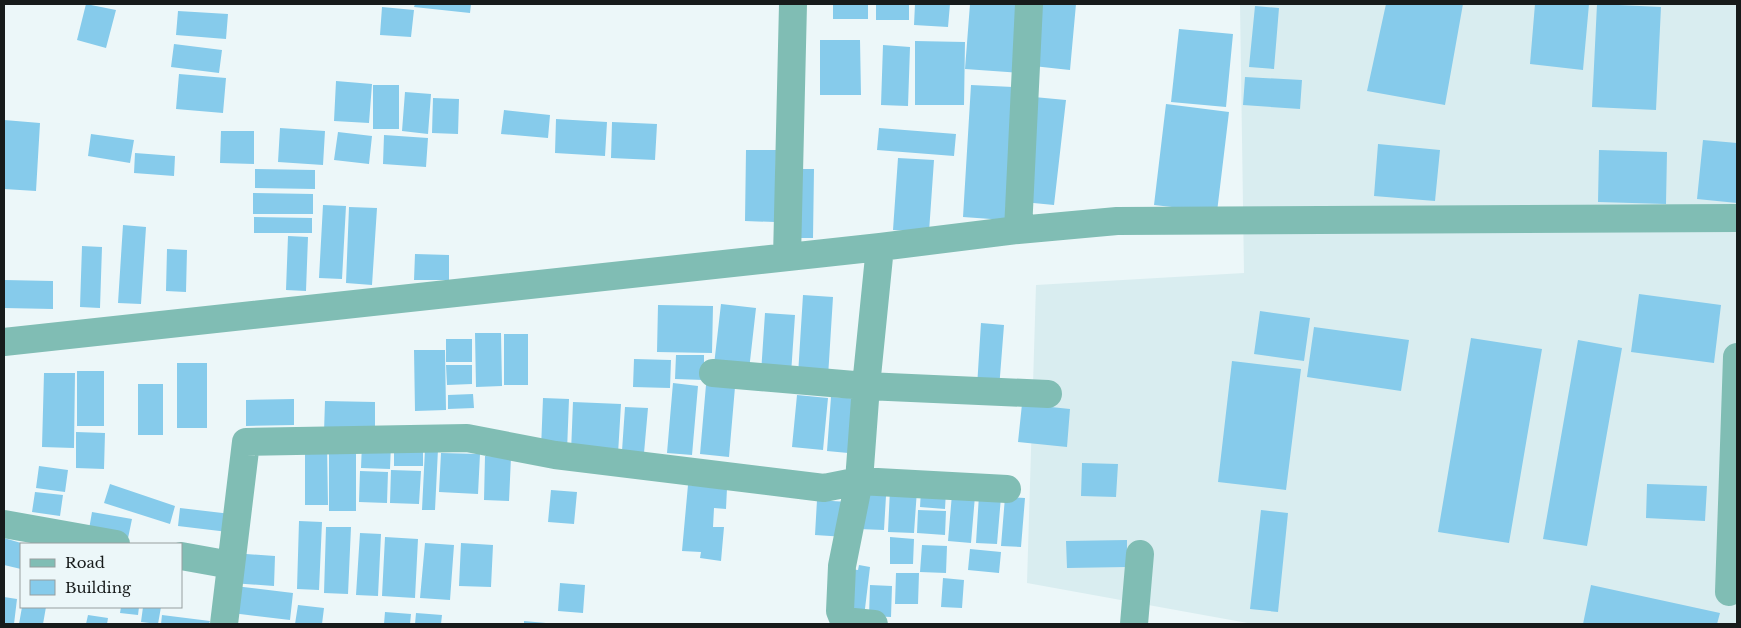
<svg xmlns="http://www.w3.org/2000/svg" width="1741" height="628" font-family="'Libre Baskerville',serif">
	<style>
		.built { fill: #d9edf0 }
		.building { fill: #86cbeb }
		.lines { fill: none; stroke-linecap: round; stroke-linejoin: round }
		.minor { stroke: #80bdb4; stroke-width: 28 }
	</style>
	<rect width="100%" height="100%" fill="#ecf7f9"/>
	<!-- built -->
	<path class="built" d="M1240,4H1737V624H1253L1027,583L1036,285L1244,273Z"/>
	<!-- building -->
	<path class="building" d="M86,4L116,10L106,48L77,40Z
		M415,4H471L470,13L414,7Z
		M833,4H868V19H833Z
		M876,4H909V20H876Z
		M915,4H950L948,27L914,25Z
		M970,4H1026L1021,73L965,69Z
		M1039,4H1076L1070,70L1033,66Z
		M1386,4H1463L1445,105L1367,91Z
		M1535,4H1589L1583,70L1530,64Z
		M1597,4L1661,7L1656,110L1592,107Z
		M1255,6L1279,8L1274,69L1249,67Z
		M382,7L414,10L411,37L380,35Z
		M178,11L228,14L226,39L176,35Z
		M1179,29L1233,34L1226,107L1171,102Z
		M820,40H860L861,95H820Z
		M915,41L965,42L964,105H915Z
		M174,44L222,50L219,73L171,67Z
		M883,45L910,47L908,106L881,105Z
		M179,74L226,78L223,113L176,109Z
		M1245,77L1302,80L1300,109L1243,105Z
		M336,81L372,84L369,123L334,121Z
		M373,85H399V129H373Z
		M971,85L1013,87L1005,220L963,217Z
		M405,92L431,94L428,134L402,131Z
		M1034,97L1066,100L1054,205L1023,202Z
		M433,98L459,99L458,134L432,133Z
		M1166,104L1229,112L1217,212L1154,205Z
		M504,110L550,115L548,138L501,134Z
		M556,119L607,122L605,156L555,153Z
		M4,120L40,123L36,191L4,189Z
		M612,122L657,124L655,160L611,158Z
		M280,128L325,131L323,165L278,162Z
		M879,128L956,134L954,156L877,150Z
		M221,131H254V164L220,163Z
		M338,132L372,136L369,164L334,160Z
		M91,134L134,140L130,163L88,156Z
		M384,135L428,138L426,167L383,164Z
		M1703,140L1737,143V203L1697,199Z
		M1378,144L1440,150L1435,201L1374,196Z
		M746,150H776L775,222L745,221Z
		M1599,150L1667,152L1666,204L1598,202Z
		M135,153L175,156L174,176L134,173Z
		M898,158L934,160L929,232L893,230Z
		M255,169L315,170V189L255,188Z
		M789,169H814L813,238H789Z
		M253,193L313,194V214H253Z
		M323,205L346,206L342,279L319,278Z
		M349,207L377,208L372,285L346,283Z
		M254,217L312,218V233H254Z
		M123,225L146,227L141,304L118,303Z
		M288,236L308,237L306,291L286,290Z
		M82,246L102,247L100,308L80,307Z
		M167,249L187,250L186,292L166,291Z
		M415,254L449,255V280H414Z
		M4,280L53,281V309L4,308Z
		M1639,294L1721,305L1714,363L1631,352Z
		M803,295L833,297L828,377L798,375Z
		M721,304L756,308L749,370L714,365Z
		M658,305L713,306L712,353L657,352Z
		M1260,311L1310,318L1304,361L1254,354Z
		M765,313L795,315L791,374L761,373Z
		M981,323L1004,325L999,389L977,387Z
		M1314,327L1409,340L1401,391L1307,377Z
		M475,333H501L502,386L476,387Z
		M504,334H528V385H504Z
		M1471,338L1542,349L1509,543L1438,532Z
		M446,339H472V362H446Z
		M1578,340L1622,348L1587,546L1543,539Z
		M414,350H445L446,410L415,411Z
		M676,355H704V380L675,379Z
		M634,359L671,360L670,388L633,387Z
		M1232,361L1301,369L1286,490L1218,482Z
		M177,363H207V428H177Z
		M446,365H472V384L447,385Z
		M77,371H104V426H77Z
		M44,373H75L74,448L42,447Z
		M673,383L698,386L692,455L667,453Z
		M138,384H163V435H138Z
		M706,385L735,387L729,457L700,454Z
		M473,394L474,408L448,409V395Z
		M797,395L828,398L823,450L792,447Z
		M831,397L863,399L859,454L827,451Z
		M543,398L569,399L567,451L541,449Z
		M294,399V425L246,426V400Z
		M325,401L375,402V432H324Z
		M573,402L621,404L618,454L571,452Z
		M1022,404L1070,409L1067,447L1018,442Z
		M625,407L648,408L644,453L622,451Z
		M76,432L105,433L104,469L76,468Z
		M329,442L356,443V511H329Z
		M362,443L391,444L390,469L361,468Z
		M305,444H327L328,505H305Z
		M394,445H423V466H394Z
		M425,449H438L435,510H422Z
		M441,453L480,454L478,494L439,492Z
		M485,456L511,457L509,501L484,500Z
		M1082,463L1118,464L1116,497L1081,496Z
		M39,466L68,470L65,492L36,488Z
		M391,470L421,471L419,504L390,503Z
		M360,471L388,472L387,503L359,502Z
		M110,484L175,506L170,524L104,503Z
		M1647,484L1707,486L1705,521L1646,518Z
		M688,485L727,488L726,509L714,508L713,527H724L721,561L700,558L701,552L682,551Z
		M890,489L917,490L914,533L888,532Z
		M551,490L577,492L574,524L548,522Z
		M921,490L946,491L945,509L920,507Z
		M35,492L63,495L60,516L32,512Z
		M861,494L886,496L884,530L859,529Z
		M952,494L975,496L971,543L948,541Z
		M979,495L1001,497L997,544L976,543Z
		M1005,497L1025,498L1021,547L1001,546Z
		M817,500L848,502L846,537L815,535Z
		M180,508L231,514L228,532L178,526Z
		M918,510L946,511L945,535L917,533Z
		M1261,510L1288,513L1278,612L1250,609Z
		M92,512L132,519L127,543L88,535Z
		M299,521L322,522L319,590L297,589Z
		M326,527H351L348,594L324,593Z
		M360,533L381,534L378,596L356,595Z
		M385,537L418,539L415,598L382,596Z
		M890,537L914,539L913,564H890Z
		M4,538L21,543V569L4,565Z
		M1127,540V567L1067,568L1066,541Z
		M425,543L454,545L450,600L420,598Z
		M461,543L493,545L491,587L459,586Z
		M922,545L947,546L946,573L920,572Z
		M970,549L1001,552L999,573L968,570Z
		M233,553L275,556L274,586L231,583Z
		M859,565L870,567L864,617L843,615L849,569L858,570Z
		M896,573H919L918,604H895Z
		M943,578L964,580L962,608L941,607Z
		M560,583L585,585L583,613L558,611Z
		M870,585L892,586L891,617L869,616Z
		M1591,585L1720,613L1717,624H1583Z
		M235,586L293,593L290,620L232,613Z
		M4,597L17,599L14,624H4Z
		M298,605L324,608L322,624H295Z
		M22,607H46L43,624H19Z
		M121,607H139L138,615L120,613Z
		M143,607H161L158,624L141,622Z
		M385,612L411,614L410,624H384Z
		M416,613L442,615L441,624H415Z
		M88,615L108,618L107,624H86Z
		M162,615L210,621L209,624H161Z
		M524,621L546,623V624H524Z"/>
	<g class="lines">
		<!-- minor -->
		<path class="minor" d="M1018,230L1029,4
			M787,257L793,4
			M4,342L880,247L1018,230L1117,221L1737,218
			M713,373L866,386L1048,394
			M4,524L116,544
			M181,556L231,565
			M1729,592L1737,357
			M224,624L246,442L467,438L555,455L824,488L859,481L1007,489
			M874,624L844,621L840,611L842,566L859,481L866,386L880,247
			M1134,624L1140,554"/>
	</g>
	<!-- border -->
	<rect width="1741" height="628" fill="none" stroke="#171b1b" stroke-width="10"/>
	<!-- legend -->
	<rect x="20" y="543" width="162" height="65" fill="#ecf7f9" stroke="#979fa0"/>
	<rect x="30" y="559" width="25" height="8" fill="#80bdb4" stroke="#979fa0"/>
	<text x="65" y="568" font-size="15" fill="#171b1b">Road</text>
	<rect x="30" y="580" width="25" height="15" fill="#86cbeb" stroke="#979fa0"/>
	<text x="65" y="593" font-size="15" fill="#171b1b">Building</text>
</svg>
